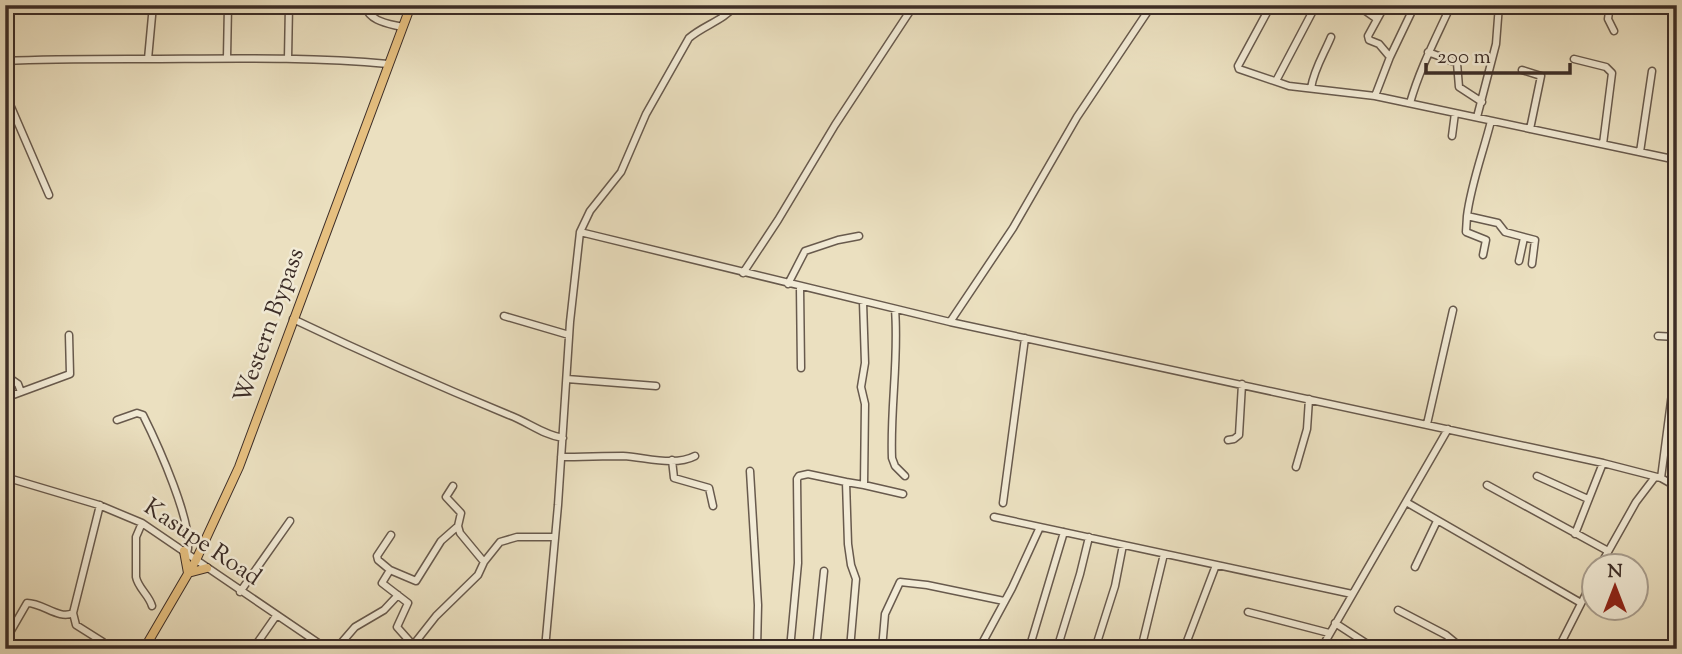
<svg xmlns="http://www.w3.org/2000/svg" width="1682" height="654" font-family="'Sorts Mill Goudy',serif">
	<style>
		.lines { fill: none; stroke-linecap: round; stroke-linejoin: round }
		.minor-casing { stroke: #685a4d; stroke-width: 9 }
		.major-casing { stroke: #3c2d27; stroke-width: 10 }
		.minor { stroke: #f2ebd6; stroke-width: 6 }
		.major { stroke: #e6c080; stroke-width: 8 }
		.labels { text-anchor: middle; dominant-baseline: central; stroke-width: 5; stroke-linejoin: round; paint-order: stroke }
		.street-label { font-size: 24px; fill: #3c2d27; stroke: #f2ebd6 }
	</style>
	<rect width="100%" height="100%" fill="#ebe0c0"/>
	<filter id="stains"><feTurbulence type="fractalNoise" baseFrequency=".00286" numOctaves="4"/><feColorMatrix values="0 0 0 0 .2 0 0 0 0 .09 0 0 0 0 .02 0 0 0 .5 -.17"/></filter>
	<radialGradient id="worn" r=".72"><stop offset=".6" stop-color="#630" stop-opacity="0"/><stop offset="1" stop-color="#630" stop-opacity=".3"/></radialGradient>
	<g class="lines">
		<defs>
			<path id="minor" d="M364,5C371,22 386,23 402,27
				M1271,5L1238,66L1239,69L1289,86L1375,96L1677,160
				M1357,5L1377,19
				M1610,5L1608,19L1614,31
				M1428,52L1457,63L1459,87L1482,102
				M1390,57L1412,11L1420,5
				M227,58L228,5
				M148,59L153,5
				M288,59L289,5
				M1574,59L1606,67L1612,73L1603,144
				M5,61C47,59 88,59 129,59C215,59 302,56 388,64
				M1522,70L1541,76L1530,129
				M1276,81L1316,5
				M1311,88C1314,69 1324,54 1331,37
				M5,93L49,195
				M1375,96L1390,57L1379,44L1369,40L1368,36L1385,5
				M1410,103C1420,68 1436,38 1451,5
				M1477,117L1496,44L1499,5
				M1491,121C1483,153 1471,184 1467,216L1498,223L1505,232L1535,240L1532,264
				M1452,136L1455,113
				M1640,152L1652,71
				M1467,216L1466,232L1486,240L1483,255
				M580,232L590,211L621,172L646,114L689,38C704,25 723,21 736,5
				M1519,261L1524,238
				M743,273L778,220L835,125L914,5
				M788,284L805,251L838,240L859,236
				M800,287L801,368
				M863,302L865,363L861,387L865,404L864,485L903,494
				M895,309C899,359 890,408 892,458L895,466L905,476
				M504,316L569,335
				M293,319C364,353 436,385 509,415C528,422 543,435 563,438
				M950,322L1013,228L1077,117L1152,5
				M1658,336L1677,337
				M5,375L18,384L21,392
				M567,379L656,386
				M5,398L70,374L69,335
				M117,420L137,413L143,415C156,441 196,528 187,553
				M1427,424L1453,310
				M1228,440L1234,439L1239,435L1242,384
				M561,457C582,457 603,456 623,456C645,457 674,467 695,456
				M5,460L11,479
				M672,460L674,478L709,488L713,506
				M1296,467L1307,429L1309,399
				M750,471L758,605L757,649
				M1537,476L1588,499
				M5,477L99,505L142,523L327,649
				M1661,478L1677,355
				M1487,485L1608,551
				M1406,502L1581,603
				M1003,503L1025,338
				M100,505L73,613L76,625L103,642L106,649
				M994,517L1352,594
				M142,523L136,537V577C138,588 149,595 152,606
				M458,526L460,533L484,562
				M1575,534L1603,463
				M391,535L377,556L378,560L390,570L416,581L441,541L458,526L461,513L446,497L453,486
				M1600,566L1636,502L1655,477
				M1415,567L1437,521
				M390,570L382,583L408,603L397,627L413,645
				M240,592L290,521
				M1398,610L1446,635L1463,649
				M1248,612L1329,633
				M1335,623L1375,649
				M5,641L27,603C43,603 59,620 73,613
				M1221,645L1237,649
				M253,649L276,616
				M336,649L355,627L384,610L398,595
				M410,649L436,616L478,575L484,562L500,542L517,537H555
				M545,649L558,505L570,322L580,232L950,322L1603,463L1661,478L1677,487
				M790,649L798,563L797,479L799,476L808,474L846,482
				M816,649L824,571
				M850,649L856,579L851,565L848,544L846,482L864,485
				M882,649L885,614L900,582L927,585L1004,601
				M979,649L1012,588L1040,527
				M1029,649L1064,532
				M1057,649L1080,574L1089,537
				M1095,649L1115,586L1123,545
				M1141,649L1164,554
				M1184,649L1216,565
				M1321,649L1448,429
				M1558,649L1594,578"/>
			<path id="major" d="M184,551L188,573L207,568
				M144,649L196,560L239,467L411,5"/>
		</defs>
		<!-- minor casing -->
		<use href="#minor" class="minor-casing"/>
		<!-- major casing -->
		<use href="#major" class="major-casing"/>
		<!-- minor -->
		<use href="#minor" class="minor"/>
		<!-- major -->
		<use href="#major" class="major"/>
	</g>
	<g class="labels">
		<!-- street labels -->
		<g class="street-label">
			<text transform="translate(270 326) rotate(-70)">Western Bypass</text>
			<text transform="translate(202 543) rotate(34)">Kasupe Road</text>
		</g>
	</g>
	<!-- margin -->
	<rect width="1682" height="654" fill="none" stroke="#ebe0c0" stroke-width="28"/>
	<rect x="7" y="7" width="1668" height="640" fill="none" stroke="#3c2d27" stroke-width="3.5"/>
	<rect x="14" y="14" width="1654" height="626" fill="none" stroke="#3c2d27" stroke-width="2"/>
	<!-- north arrow -->
	<g transform="translate(1615 587)"><circle r="33" fill="#f2ebd6" stroke="#a99f90" stroke-width="2"/>
	<path d="M0-5L12 26L0 18L-12 26Z" fill="#8f2418"/>
	<text y="-10" font-size="19" font-weight="bold" text-anchor="middle" fill="#3c2d27">N</text>
	</g>
	<!-- scale -->
	<path d="M1426 63v10h144v-10" fill="none" stroke="#3c2d27" stroke-width="3.5"/>
	<text x="1437" y="63" font-size="21" fill="#3c2d27" stroke="#f2ebd6" stroke-width="5" paint-order="stroke">200 m</text>
	<rect width="100%" height="100%" filter="url(#stains)"/>
	<rect width="100%" height="100%" fill="url(#worn)"/>
</svg>
